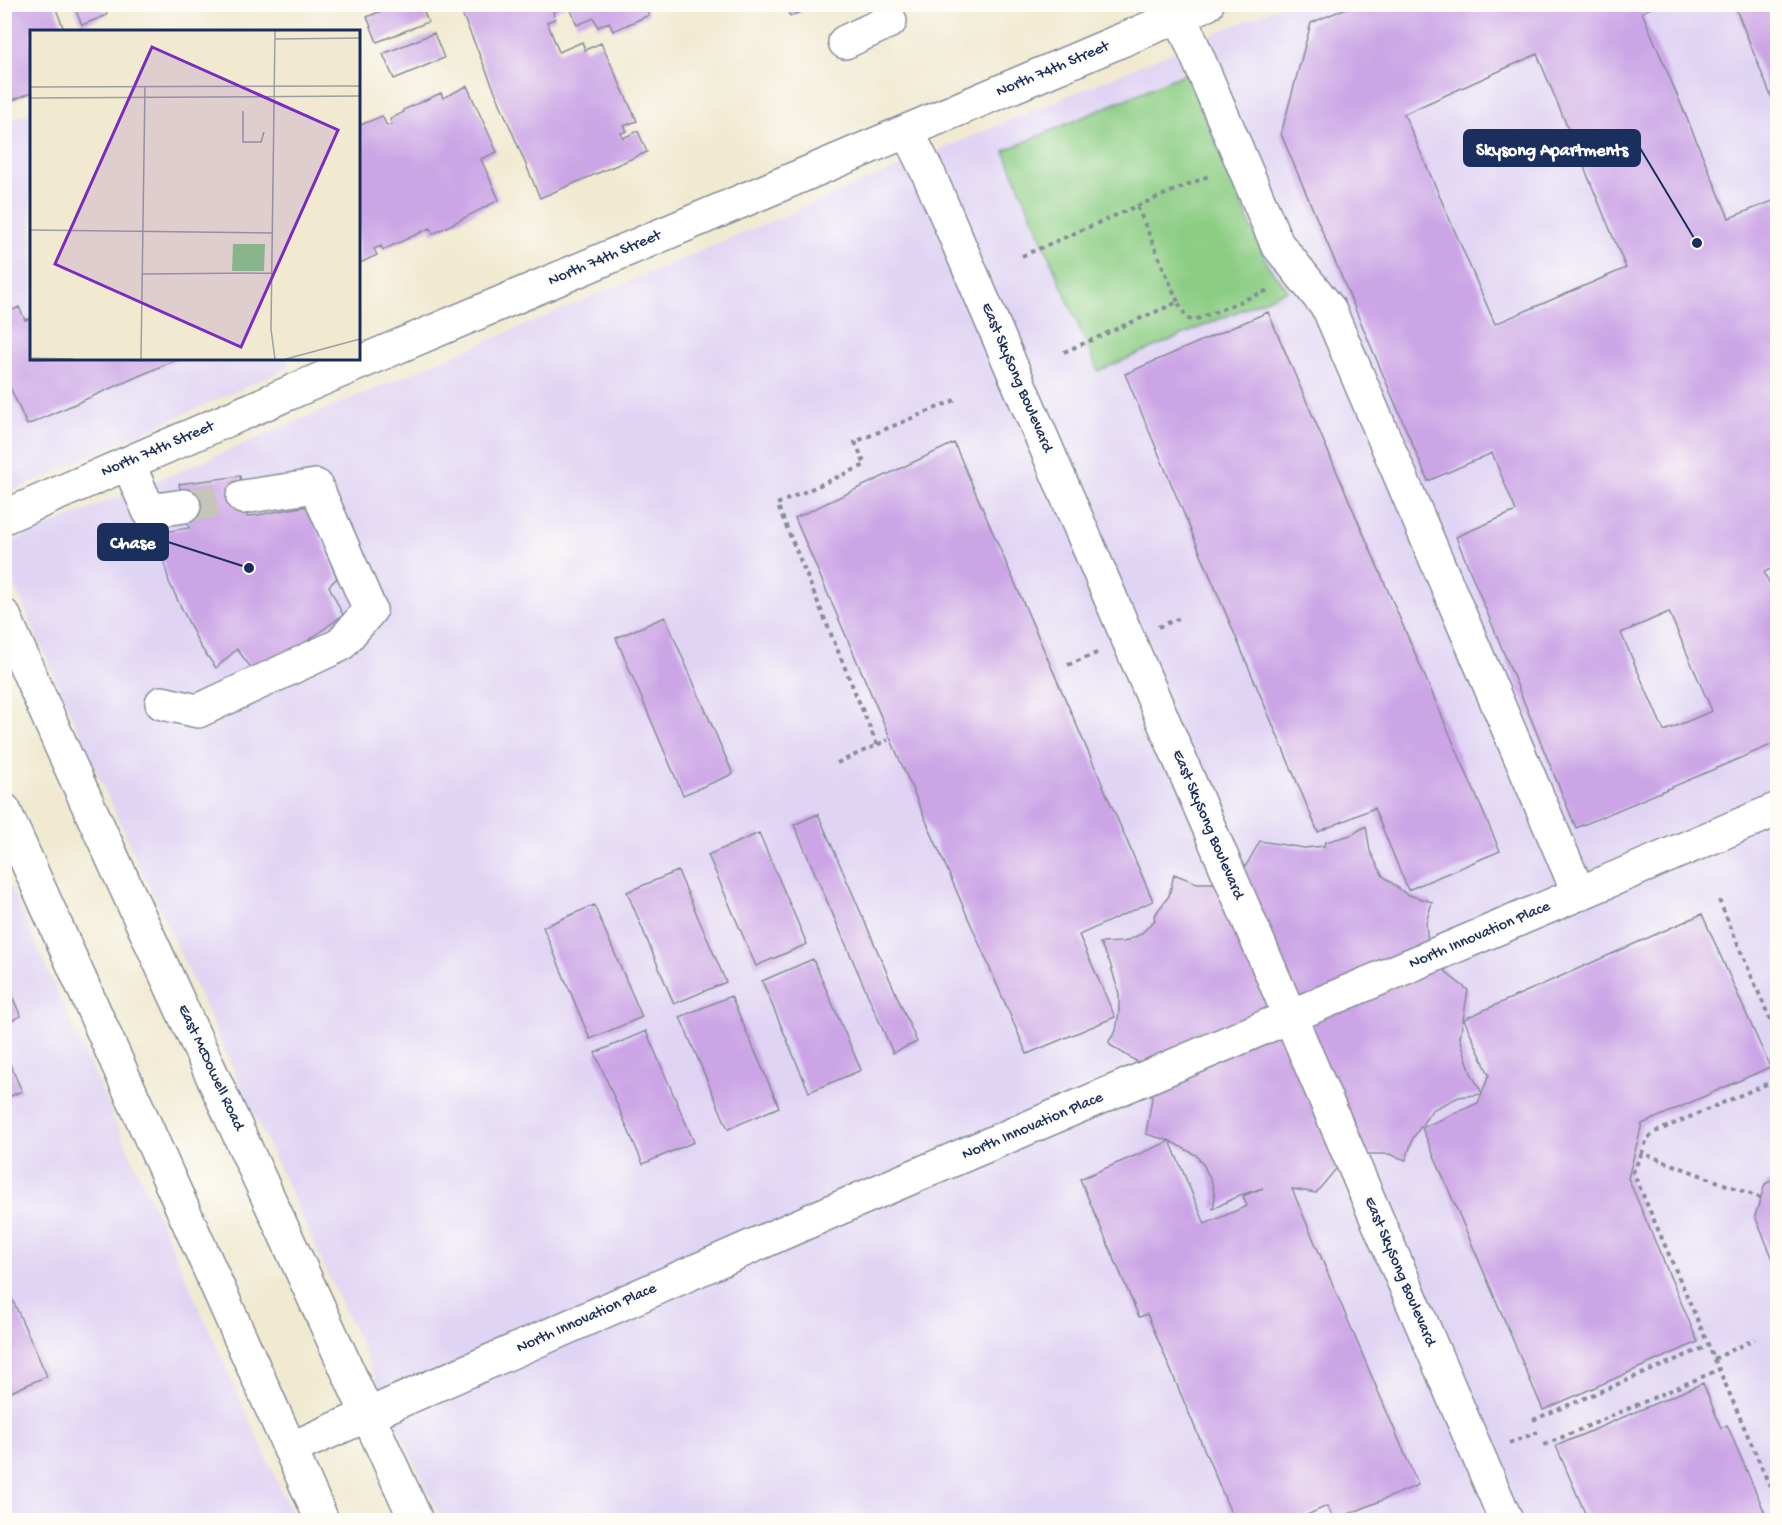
<svg xmlns="http://www.w3.org/2000/svg" width="1782" height="1525" font-family="'Gochi Hand',sans-serif">
	<style>
		.built { fill: #e0d4f4 }
		.green { fill: #8ccd84; stroke: #547e71; stroke-width: 1.5 }
		.building { fill: #cca5e6; fill-rule: evenodd }
		.lines { fill: none; stroke-linecap: round; stroke-linejoin: round }
		.minor-tunnel { stroke: #c6c5ba; stroke-width: 33; stroke-dasharray: 33 16; stroke-linecap: butt }
		.minor-casing { stroke: #868c98; stroke-width: 36 }
		.major-casing { stroke: #868c98; stroke-width: 36 }
		.path { stroke: #868c98; stroke-width: 4; stroke-dasharray: 4.5 4.5; stroke-linecap: butt }
		.minor { stroke: #fff; stroke-width: 33 }
		.major { stroke: #fff; stroke-width: 33 }
		.labels { text-anchor: middle; dominant-baseline: central; stroke-width: 4.5; stroke-linejoin: round; paint-order: stroke }
		.street-label { font-size: 16px; fill: #1b2f5e; stroke: #fdfcf7 }
		.inset-road { fill: none; stroke: #9b9fa3; stroke-width: 1.5 }
		.view { fill: #7b2cbf; fill-opacity: 0.15; stroke: #7b2cbf; stroke-width: 3 }
		.inset-edge { fill: none; stroke: #1b2f5e; stroke-width: 3 }
		.leader { fill: none; stroke: #1b2f5e; stroke-width: 2 }
		.callout-dot { fill: #1b2f5e; stroke: #fdfcf7; stroke-width: 2 }
		.callout { fill: #1b2f5e; stroke: #1b2f5e; stroke-width: 2 }
		.callout-label { font-size: 18px; text-anchor: middle; font-weight: bold; fill: #fff }
	</style>
	<rect width="100%" height="100%" fill="#fdfcf7"/>
	<filter id="ink" filterUnits="userSpaceOnUse"><feTurbulence type="fractalNoise" baseFrequency=".0167" numOctaves="2"/><feDisplacementMap in="SourceGraphic" scale="12" xChannelSelector="R" yChannelSelector="G"/><feConvolveMatrix kernelMatrix="1 2 1 2 8 2 1 2 1" color-interpolation-filters="sRGB"/></filter>
	<filter id="wash" filterUnits="userSpaceOnUse"><feTurbulence type="fractalNoise" baseFrequency=".008" numOctaves="4" result="noise"/><feDisplacementMap in="SourceGraphic" scale="24" xChannelSelector="R" yChannelSelector="G"/><feGaussianBlur stdDeviation="1.35" result="paint"/><feColorMatrix in="noise" values="0 0 0 0 0 0 0 0 0 0 0 0 0 0 0 0 0 1.4 0 .05"/><feComposite in="paint" operator="in"/></filter>
	<g filter="url(#wash)">
		<rect width="100%" height="100%" fill="#f1ead1"/>
		<!-- built -->
		<path class="built" d="M1283,5H1777V1520H441L99,777L5,564L4,545Z
			M31,112L32,358H286L290,367L5,494L4,123Z
			M4,873L282,1492L294,1520H5Z"/>
		<!-- green -->
		<path class="green" d="M1186,73L1268,266L1288,290L1098,371L1004,151Z"/>
		<g id="blocks">
			<!-- building -->
			<path class="building" d="M4,4H54L65,32H32V92L4,104Z
				M73,4H102L107,15L82,25Z
				M398,4H421L428,22L377,42L367,17Z
				M458,4H654L646,8L649,15L613,31L609,22L598,27L594,18L577,25L569,5L553,12L555,19L547,22L559,52L582,42L585,50L601,43L637,121L624,126L627,131L621,133L623,138L638,131L647,152L540,198Z
				M785,4H819V5L790,16Z
				M1356,4H1659L1642,12L1729,218L1778,199V566L1764,572L1778,601V742L1576,828L1456,537L1516,511L1492,453L1428,481L1281,134L1311,23ZM1537,54L1626,268L1495,324L1404,114ZM1669,612L1712,711L1664,731L1621,633Z
				M1734,4H1778V111H1777Z
				M434,33L444,58L394,79L383,54Z
				M467,86L497,152L481,159L499,200L433,234L430,228L383,250L381,246L374,249L377,255L358,264V126L382,116L387,126L392,124L390,119L404,112L403,110L441,93L443,98Z
				M19,307L25,320L32,318V358H180L27,425L4,374V314Z
				M1268,312L1500,851L1408,890L1374,808L1318,832L1125,374Z
				M954,443L1153,901L1079,935L1115,1017L1027,1054L795,518Z
				M240,476L247,517L307,506L337,578L329,586L343,615L258,677L237,649L216,668L200,646L169,582L157,533L189,528L179,484Z
				M665,617L733,774L683,795L616,638Z
				M818,814L917,1042L893,1053L794,825Z
				M1366,826L1370,851L1383,876L1406,894L1432,902L1426,923L1429,952L1450,976L1468,990L1460,1038L1471,1073L1482,1093L1489,1075L1464,1019L1702,914L1770,1067L1642,1124L1628,1178L1698,1342L1543,1410L1422,1128L1478,1103L1482,1094L1459,1097L1432,1110L1413,1138L1406,1160L1389,1154H1359L1335,1170L1316,1193L1292,1189L1418,1485L1335,1520L1327,1506L1296,1520H1234L1147,1314L1139,1317L1080,1179L1170,1141L1146,1134L1152,1098L1151,1083L1136,1061L1110,1045L1109,1041L1116,1031L1119,1012V994L1110,963L1100,943L1124,942L1141,934L1155,920L1154,916L1169,896L1174,874L1197,883H1218L1244,869L1260,841L1304,848L1324,846L1325,842L1351,835ZM1170,1141L1196,1155L1204,1166L1212,1183L1215,1197L1213,1209L1240,1195L1263,1188L1243,1196L1247,1206L1205,1224Z
				M759,833L807,944L756,966L708,855Z
				M678,871L726,982L674,1004L627,892Z
				M594,905L642,1017L590,1039L543,927Z
				M813,959L861,1070L809,1092L762,981Z
				M4,979L21,1016L4,1024Z
				M731,996L779,1107L728,1129L680,1017Z
				M646,1031L694,1142L643,1164L595,1053Z
				M4,1051L22,1091L4,1099Z
				M1777,1178V1269L1755,1216L1765,1184Z
				M9,1292L47,1376L4,1395V1294Z
				M1703,1383L1721,1428L1727,1425L1768,1520H1588L1556,1446Z"/>
		</g>
	</g>
	<g filter="url(#ink)">
		<use href="#blocks" fill-opacity="0" stroke="#868c98" stroke-width="1.5"/>
		<g class="lines">
			<!-- minor-tunnel -->
			<path class="minor-tunnel" d="M184,506L243,497"/>
			<defs>
				<path id="minor" d="M1180,16L1277,244L1329,309L1579,894
					M845,42L890,21
					M907,131L930,177L1506,1520
					M128,463L149,511L184,506
					M4,517L326,377L1207,4
					M162,703L198,711L340,645L370,610L316,486L243,497
					M290,1449L837,1209L1778,809"/>
				<path id="major" d="M4,616L62,748L416,1520
					M4,810L322,1520"/>
			</defs>
			<!-- minor casing -->
			<use href="#minor" class="minor-casing"/>
			<!-- major casing -->
			<use href="#major" class="major-casing"/>
			<!-- path -->
			<path class="path" d="M1137,206L1211,175
				M1022,256L1137,206L1178,302
				M1064,352L1178,302L1187,319L1195,320L1271,289
				M1158,627L1180,618
				M1068,665L1099,652
				M877,745L777,504L865,465L855,442L955,400
				M837,763L888,740
				M1719,900L1778,1038
				M1642,1153L1633,1172L1778,1505
				M1761,1198L1642,1153L1647,1139L1655,1132L1778,1079
				M1714,1359L1755,1339
				M1533,1420L1708,1346
				M1509,1443L1538,1432
				M1544,1445L1718,1370"/>
			<!-- minor -->
			<use href="#minor" class="minor"/>
			<!-- major -->
			<use href="#major" class="major"/>
		</g>
	</g>
	<g class="labels">
		<!-- street labels -->
		<g class="street-label">
			<text transform="translate(1053 70) rotate(-23)">North 74th Street</text>
			<text transform="translate(605 259) rotate(-23)">North 74th Street</text>
			<text transform="translate(1016 378) rotate(67)">East SkySong Boulevard</text>
			<text transform="translate(158 450) rotate(-23)">North 74th Street</text>
			<text transform="translate(1207 825) rotate(67)">East SkySong Boulevard</text>
			<text transform="translate(1480 936) rotate(-23)">North Innovation Place</text>
			<text transform="translate(210 1068) rotate(65)">East McDowell Road</text>
			<text transform="translate(1033 1127) rotate(-23)">North Innovation Place</text>
			<text transform="translate(1399 1272) rotate(67)">East SkySong Boulevard</text>
			<text transform="translate(587 1319) rotate(-24)">North Innovation Place</text>
		</g>
	</g>
	<!-- overview -->
	<g transform="translate(30 30)">
		<rect width="330" height="330" fill="#f1ead1"/>
		<path d="M203,214H235L234,241H202Z" fill="#8ccd84"/>
		<path class="inset-road" d="M245,1L241,299L245,329M245,9L330,8M0,57L330,56M0,68L330,66M213,81V112H231L234,102M0,200L243,203M113,244L242,243M0,328L43,329M111,329L115,56M256,329L330,309"/>
		<path class="view" d="M122,17L308,100L211,317L25,234Z"/>
		<rect width="330" height="330" class="inset-edge"/>
	</g>
	<!-- callouts -->
	<path class="leader" d="M1697 243L1640 148M249 568L168 542"/>
	<g class="callout-dot">
		<circle cx="1697" cy="243" r="6"/>
		<circle cx="249" cy="568" r="6"/>
	</g>
	<g class="callout">
		<rect x="1464" y="130" width="176" height="36" rx="6"/>
		<rect x="98" y="524" width="70" height="36" rx="6"/>
	</g>
	<g class="callout-label">
		<text x="1552" y="155">Skysong Apartments</text>
		<text x="133" y="548">Chase</text>
	</g>
	<!-- margin -->
	<rect width="1782" height="1525" fill="none" stroke="#fdfcf7" stroke-width="24"/>
</svg>
